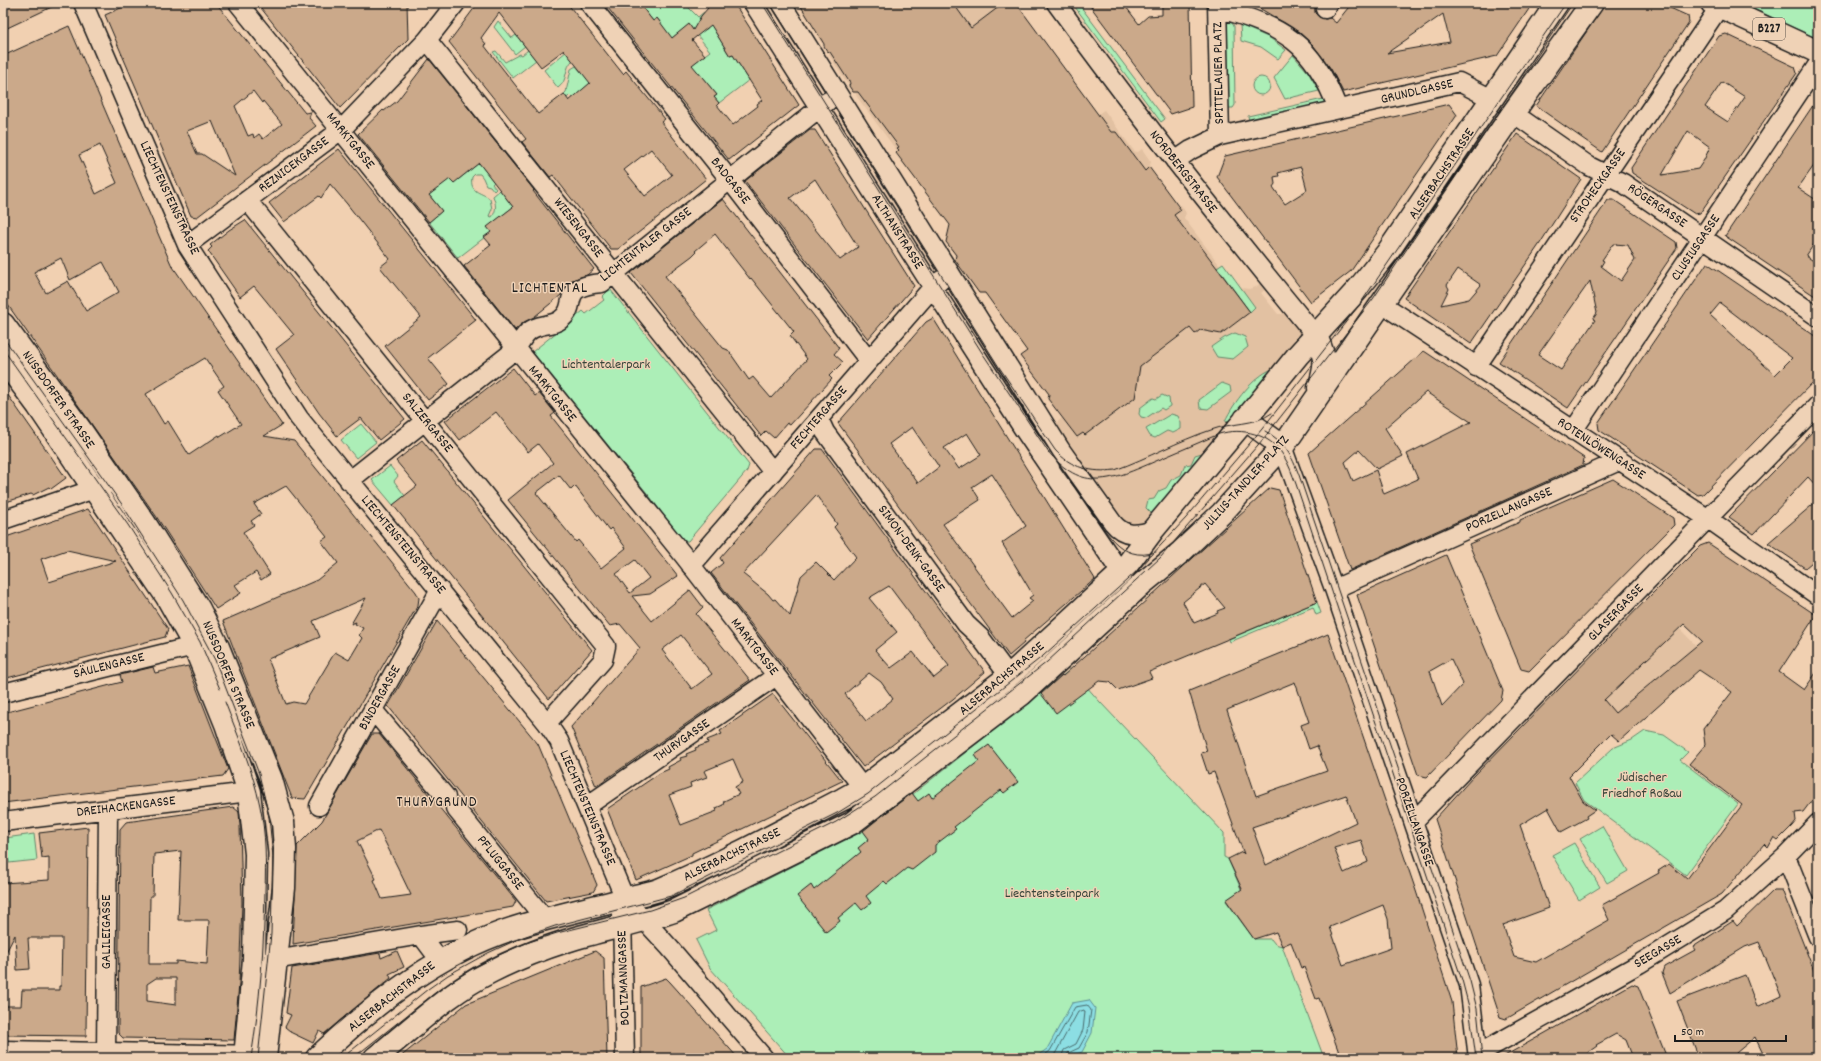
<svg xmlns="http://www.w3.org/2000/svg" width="1821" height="1061" font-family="Dekko,sans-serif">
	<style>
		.built { fill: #e2c1a2 }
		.green { fill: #aceeb7; stroke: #64856a }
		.water { fill: #8cdee3; stroke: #5f9093 }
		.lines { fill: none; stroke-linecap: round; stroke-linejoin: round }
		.shore { stroke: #496a6c; stroke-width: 1 }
		.building { fill: #cba98a; stroke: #1c1c1c; fill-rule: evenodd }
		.minor-casing { stroke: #1c1c1c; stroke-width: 21 }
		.major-casing { stroke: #1c1c1c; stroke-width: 25 }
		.minor { stroke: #efd2b6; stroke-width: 18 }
		.major { stroke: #efd2b6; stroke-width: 22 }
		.tram { stroke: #1c1c1c; stroke-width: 1 }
		.labels { text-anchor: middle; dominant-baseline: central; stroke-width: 3; stroke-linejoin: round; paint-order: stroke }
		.shield { fill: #efd2b6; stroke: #5b534a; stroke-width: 1 }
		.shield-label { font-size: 13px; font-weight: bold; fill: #1c1c1c }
		.street-label { font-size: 14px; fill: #1c1c1c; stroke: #efd2b6 }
		.park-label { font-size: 14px; fill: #39463b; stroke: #efd2b6 }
		.neighbourhood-label { font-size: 15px; letter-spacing: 1px; fill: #1c1c1c; stroke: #efd2b6 }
	</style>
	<rect width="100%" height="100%" fill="#f1d0b1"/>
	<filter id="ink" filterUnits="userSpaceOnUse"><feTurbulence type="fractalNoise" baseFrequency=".025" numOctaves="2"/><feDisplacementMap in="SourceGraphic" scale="8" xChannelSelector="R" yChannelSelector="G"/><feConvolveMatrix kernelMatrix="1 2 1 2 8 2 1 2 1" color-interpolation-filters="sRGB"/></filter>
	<g filter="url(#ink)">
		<!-- built -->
		<path class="built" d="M797,3H1016L1098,114L1104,110L1134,151L1138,152L1142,149L1151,162L1149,167L1177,205H1181L1186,213L1184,218L1234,284L1242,288L1249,289L1256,287L1262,281L1267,288L1261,293L1278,314H1288L1301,332V336L1145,522L1129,524L1121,519L1055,428V424L1062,418L1048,399V394L1020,356L1027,351L985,294L979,293L946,242L950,225L896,153L897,151L857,97L855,92H853L849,86V83L847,84L829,55L830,53L827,51L824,46V44L820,41L816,33V31Z
			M1649,597L1710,660L1619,741L1563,686Z"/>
		<!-- green -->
		<path class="green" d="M647,3H684L698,17L704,12L699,19L698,29H707L710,18L716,33L730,56L733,55L749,80L719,103L714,97L717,95L697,71L689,67L710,51L689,25L669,40L657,26L661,23L657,18L653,21L642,7Z
			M1072,3H1078L1165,119L1161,122Z
			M1741,3H1818V39Z
			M498,21L512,38L516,35L536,60L513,78L493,52L496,51L505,62L520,54L522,55L528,50L525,46L515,54L494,27Z
			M1227,22L1232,23L1234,26L1235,105L1233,108H1227Z
			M1240,25L1270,38L1286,50L1278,59L1261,47L1241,41Z
			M567,51L574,59C563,68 569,80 558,88L544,70Z
			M1293,55L1308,72L1319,91L1285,99L1274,78Z
			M576,66L581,72L584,70L595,79L573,98L570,95L567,98L564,94L566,92L571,69Z
			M1252 86a9 9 0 1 1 18 0a9 9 0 1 1-18 0Z
			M1323,99L1325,103L1249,120L1248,116Z
			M479,163L494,182L492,184L496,189L494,191L490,186L486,185L483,178L480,174H475L472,177C469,194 483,192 490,199L492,209L489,216L492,217C497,210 496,204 493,196L500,190L513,207L494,222L498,227L458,258L429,222L442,211L429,195L455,174L459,179Z
			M1223,263L1255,307L1250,312L1217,267Z
			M610,289L749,465L747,471L688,541H682L651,498L532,352L583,311L586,314L604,300L602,297Z
			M1235,333L1245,337L1248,347L1233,359L1217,357L1211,347L1224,338Z
			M1272,369L1232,420L1225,421C1234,402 1253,377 1272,369Z
			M1222,383L1230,386L1231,392L1208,409L1200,408L1199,400Z
			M1162,395L1169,398L1170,406L1164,410L1161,408L1146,418L1141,417L1139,414L1140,408L1153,398L1156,399Z
			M1171,414L1178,416L1181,423V429L1173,433L1167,431L1155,438L1150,436L1146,429Z
			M361,424L376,442L356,458L341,440Z
			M1202,453L1204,456L1152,514L1146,508L1148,500L1154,499L1159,491L1166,488L1171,480L1181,475L1185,465L1191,464L1195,455Z
			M390,466L398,476L394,481L405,496L393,505L372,480Z
			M1317,602L1321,613L1316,615L1313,607L1230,642L1229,639Z
			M1071,669L1100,702L1224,833V857L1228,859L1251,912L1226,901L1254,939H1271L1275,944L1282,946L1324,1058H790L710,968L696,940L716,930L706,910L863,831L911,793L913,794Z
			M1645,731L1664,735L1688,752L1680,760L1738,804L1686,875L1584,800L1575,783L1613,748L1632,740Z
			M1602,826L1628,871L1607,883L1580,839Z
			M34,834L37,860L9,863L5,838Z
			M1574,843L1600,887L1579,900L1552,855Z"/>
		<!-- water -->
		<path class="water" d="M1089,1000L1095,1008L1092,1033L1082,1052L1065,1058H1034L1047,1049L1072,1003Z"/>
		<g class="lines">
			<!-- shore -->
			<path class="shore" d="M1041,1058L1050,1051L1075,1007L1087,1005L1091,1010L1088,1032L1079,1048L1068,1053L1066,1058
				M1050,1058L1055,1054L1078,1012L1084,1010L1085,1012L1083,1030L1076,1044L1064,1050L1061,1058"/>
		</g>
		<!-- building -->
		<path class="building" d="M3,3H60L3,30Z
			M132,3H216L305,113L311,112L309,118L316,126L197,217L191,216L105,15ZM253,91L262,103L263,101L282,124L263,139L259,134L254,138L253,134L248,136L235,106ZM212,121L217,133L235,176L202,154H197L187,131Z
			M257,3H407L408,39L340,108Z
			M478,3H567L623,74L626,71L665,119L661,122L706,179L618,249H611L553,175L550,177L522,142L526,139L449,42ZM499,13L541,67L564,50L590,83L569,101L564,94L538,114L484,45L486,44L481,38ZM651,149L672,175L645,196L624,170Z
			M604,3H635L640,9L642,7L653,21L657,18L672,38L689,24L693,30L701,16L708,8L704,3H734L799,105L729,160ZM711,25L730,56L733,55L762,100L757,104L758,106L733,125L717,105L719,103L714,97L717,95L692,65L705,55L692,40Z
			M799,3H953L971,28L1004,3H1016L1111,132H1116L1145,171L1149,167L1181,210L1174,215L1192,239L1196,240L1250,312L1221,334L1200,330L1195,334L1190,328L1140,366L1135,398L1085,435L1083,433L1077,437L1048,399L1049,394L1020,356L1027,351L985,293H979L955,260L956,255L946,242L950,225L896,153L899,150L897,148L899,147L858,92H853L849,86L850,83L830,52L827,51L824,46V44Z
			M1088,3H1123L1139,24L1148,16L1162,15V3H1190L1192,107L1171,114Z
			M1251,3H1312L1315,6V13L1319,17L1325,19L1330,18L1336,23L1352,3H1533L1497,56L1343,92L1331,69L1313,45L1299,32ZM1443,14L1450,42L1387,53Z
			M1606,3H1659L1688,16L1689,22L1602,152L1536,106Z
			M69,26L171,264L282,425L264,436L294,441L416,592L419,598L418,605L305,799L292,798L223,621L317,580L338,563L321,541L327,537L286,486L254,504L261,514L251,521L254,525L243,532L270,574L261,580L256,572L235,585L241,593L216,609L156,516L3,298V56ZM100,145L117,183L96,194L79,155ZM61,258L70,280L103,262L119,292L86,311L68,281L46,293L34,272ZM205,358L224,386L218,390L241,424L220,437L219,435L189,455L168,421L164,424L146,394ZM366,598L351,624L356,622L355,624L363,628L359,635L362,638L349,660L335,652L304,704L293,702L286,704L268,659L320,637L313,621Z
			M1726,34L1795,67L1797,73L1700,213L1695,214L1632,173L1631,168L1719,36ZM1722,82L1745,97L1728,122L1705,107ZM1688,131L1710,147L1704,160L1698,169L1662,175Z
			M429,59L534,190L533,191L594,269L587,275L572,280L565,288L561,295L534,317L524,322L515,330L464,266L491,245L484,237L491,232L487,227L513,207L479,163L454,183L450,179L429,195L442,211L429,222L358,134L383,110L384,111L397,101Z
			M1818,98V160L1798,188L1818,201V238L1806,256L1818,264V298L1725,236Z
			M1449,104L1457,115L1351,271L1311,302L1217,177L1225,156ZM1301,167L1307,190L1285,204L1273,187L1275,184L1274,177L1279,176L1278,173Z
			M810,130H815L914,286L868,339L745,181ZM815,179L858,247L840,260L790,198Z
			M1517,134L1581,179L1539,245L1471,344L1404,298ZM1458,269L1481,285L1469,299L1441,305L1449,289L1447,285Z
			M339,149L476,320L428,358L449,384L428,400L385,346L421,317L380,267L390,259L347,204L330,184L321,198L319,196L284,222L269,203Z
			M723,199L839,348L834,354L843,362L829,376L832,379L790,425L787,423L774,438L766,431L761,436L631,273ZM715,234L750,279L751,278L794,332L790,336L807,359L771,398L753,377L749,380L728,350L723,348L665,276L692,256L696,252L695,251Z
			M1608,200H1614L1676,242L1677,248L1568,408L1499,362ZM1613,244L1628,245L1635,260L1621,281L1601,266L1604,261L1602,260ZM1590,281L1597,313L1593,319L1595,320L1561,370L1538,355Z
			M245,220L405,419L379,440L361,418L337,436L319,413L276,349L294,335L254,286L240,297L208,251L212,247L210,245L229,230Z
			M1707,263L1818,338V377L1703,494L1698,495L1599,430L1598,423ZM1720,303L1792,358L1775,375L1710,315Z
			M933,318L1095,579L1023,641L1024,643L1009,656L838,423L926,322ZM912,427L939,467L918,483L889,444ZM967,433L981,455L959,469L944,448ZM992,474L1026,526L1002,543L1033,595L1029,598L1033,601L1012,618L943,524L980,500L972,487Z
			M1424,351L1584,458L1583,465L1350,570L1309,453ZM1426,392L1471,422L1407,454L1418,479L1384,494L1376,470L1353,481L1345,462L1359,450L1377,469L1403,456L1385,428Z
			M513,368L535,396L539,393L555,413L551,416L678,576L650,594L632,596L652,621L690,590L703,607L696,614L750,680L596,786L571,727L640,648L620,624L610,626L508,500L553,463L538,444L528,452L496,412L460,440L445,421ZM559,475L571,490L575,486L609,530L611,528L626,548L601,568L578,540L576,542L536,493ZM635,560L649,578L630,593L616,574ZM681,635L712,674L692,689L662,650Z
			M3,388L66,478L51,489L49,487L33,495L31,494L3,503Z
			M1818,426V488L1808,477L1754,534L1729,517Z
			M422,440L592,650L549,699L393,505L417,486L396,461Z
			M816,449H822L985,672L953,699L863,767L711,573L723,563L720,558ZM816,495L837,524L834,527L856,557L834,580L816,562L801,576L790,616L775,599L773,600L768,594L743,574ZM889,586L949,666L934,678L913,652L891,668L875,650L897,632L869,598ZM869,673L881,682L893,699L866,721L845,694Z
			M1613,479L1673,518L1674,525L1529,671L1521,669L1469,544L1520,522V520Z
			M1270,488L1279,490L1317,602L1149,672L1152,678L1118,690L1110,682L1099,681L1056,713L1041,694L1062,675L1063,676ZM1205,584L1225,608L1217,611L1218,613L1194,623L1183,602Z
			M1818,500V557L1805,568L1768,543Z
			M88,509L168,629L165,637L3,679V538ZM67,550L116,561L49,582L41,559Z
			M1708,543L1816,615L1779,672L1804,690L1818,670V804L1812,800L1803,812L1795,813L1796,821L1792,826L1778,840L1774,837L1768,848L1764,844L1722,894L1506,1019L1500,1017L1435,819L1472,778L1649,597L1700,546ZM1684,624L1702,641L1615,713L1604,700ZM1699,670L1732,692L1703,729L1705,745L1689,764L1742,805L1687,879L1669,864L1658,871L1659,873L1602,905L1609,920L1536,962L1514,957L1503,925L1549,908L1520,825L1548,808L1561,832L1587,818L1586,816L1595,810L1583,801L1569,776L1611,734L1619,741Z
			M1446,555L1503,691L1501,700L1427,777L1418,775L1357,595ZM1451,659L1463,684L1442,706L1430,671Z
			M437,621L538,744L597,885L593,892L546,901L388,706Z
			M1328,634L1416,891L1452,1002L1458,1058H1341L1319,998L1316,999L1304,967L1301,968L1291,942L1282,946L1276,932L1254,939L1226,900L1242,889L1228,859L1242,852L1244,854L1214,772L1208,774L1201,753L1207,751L1189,691ZM1295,682L1309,722L1301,725L1309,749L1317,746L1327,771L1256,796L1227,710ZM1346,795L1356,822L1266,865L1252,827ZM1361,840L1368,862L1344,873L1334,848ZM1383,905L1388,919L1391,948L1343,965L1330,927Z
			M188,666L228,769L223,776L3,803V713L122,682L120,675L153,667L155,673Z
			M773,694L842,781L692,853V855L636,880L607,809L660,773L669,769L668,767L681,760L680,758L687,756L686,754L696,750L695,748L708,743L707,740L722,734L720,731ZM733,759L743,782L735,787L739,794L724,801L723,805L716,808L717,811L681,825L669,795L691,787L690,783L707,777L704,771Z
			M372,734H379L516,901L513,907L293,944L297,846L322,821ZM379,830L398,868L411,895L382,899L374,880L376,879L357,841Z
			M989,745L1018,782L1004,793L1001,790L954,827L956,829L935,845V852L912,870L907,868L887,884L884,881L866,896L871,903L862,910L856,903L838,918L840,921L826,932L797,896L811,885L814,890L861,852L858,848L869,839L863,831L878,819L912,793L918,801L929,793L932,798L979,761L975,755Z
			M233,807L239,812L240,825L242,903L239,984L234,1040L123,1038L118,1033L120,829L126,822ZM181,851L178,920H209L207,964L176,961V964H149L150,896H153L154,854ZM156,978H176V1005L147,1001V984Z
			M88,827L86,1036L3,1035V1006H21L22,990H59V986H61L62,938H28L30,969L17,970L15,935L3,958V883L49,880V857L42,858L39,833Z
			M1774,890H1782L1818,981V1058H1765L1755,1037L1736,1053L1739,1058H1699L1677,1001L1745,975L1757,1007L1781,996L1759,942L1745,947L1670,993L1662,973L1664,967L1695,950L1693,947L1733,921L1737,926Z
			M397,951L404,967L389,974L391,978L324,1034L319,1031L313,1043L290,1032V1031L285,1027L291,1015L286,1013L292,968L380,953L381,958Z
			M595,951L604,958L607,1058H399L466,1004Z
			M666,978L670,982L738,1058H641V987Z
			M1632,984L1638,986L1667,1058H1633L1626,1040L1616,1034L1596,1045L1597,1046L1587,1053L1589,1058H1501Z"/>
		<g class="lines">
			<defs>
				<path id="minor" d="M83,3L187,245L299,418L547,723L559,741L625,899L669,947L764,1058
					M238,3L684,556L863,788
					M589,3L729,179L869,361
					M753,3L912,255L1022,427L1121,573
					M781,3L1061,450L1113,523C1124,537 1138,535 1153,530
					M1056,3C1139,117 1226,227 1316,336
					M1217,3L1220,136
					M1217,8C1284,27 1312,42 1338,109
					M1325,9L1329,3
					M427,40L773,472
					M1513,113L1589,166L1623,183L1818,317
					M1175,161L1191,150L1220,136L1459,82L1492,99
					M247,200L606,646L603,660L547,723
					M187,245L341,130L427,40L456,3
					M1382,304L1707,518L1818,596
					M1476,367C1557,246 1639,127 1720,6
					M819,419L825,432L966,624L980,637L1009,676
					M1573,431L1818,64
					M1282,446L1334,589L1469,985L1478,1058
					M349,481L516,349C525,334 528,328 545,325C551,324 556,323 560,320C581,305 556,287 602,283L828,101
					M3,520L106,485
					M691,566L932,288L941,280
					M1334,589L1619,461
					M3,693L194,646L206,640
					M373,710L446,797
					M319,806L440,590
					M587,806L776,676
					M455,808L545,919
					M1414,821L1818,405
					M3,822L249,792
					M1786,856L1818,937
					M622,913L625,1058
					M421,935L458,930
					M275,960L421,935L433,951
					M1478,1054L1639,964L1725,911L1786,856L1818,823
					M106,1055L108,809"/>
				<path id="major" d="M1712,3L1818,52
					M3,324L80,429L144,522L199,609L218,647L271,779L283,822L285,849L284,888L265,1058
					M1316,336C1326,359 1327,363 1319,388
					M3,359L38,406L167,597L194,645L226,724L249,792L256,854L254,959L245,1058
					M1245,419L1282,446
					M3,1052L260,1057
					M317,1058C376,1002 441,950 521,926C557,915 595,907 632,897C641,894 652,893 661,889C723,863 783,830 843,799L863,788L1009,676L1121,573L1153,530L1259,403L1298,355L1358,289L1387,253L1557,3
					M375,1058C413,1028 449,992 492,971C516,959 541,949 566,941C602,930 638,923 674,911L852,823L1022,694L1143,583L1181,552L1222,513L1284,445L1513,113L1592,3"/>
			</defs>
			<!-- minor casing -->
			<use href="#minor" class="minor-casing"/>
			<!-- major casing -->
			<use href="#major" class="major-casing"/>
			<!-- minor -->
			<use href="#minor" class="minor"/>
			<!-- major -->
			<use href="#major" class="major"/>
			<!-- tram -->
			<path class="tram" d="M762,3L981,351L1049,453
				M770,3L999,367L1055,450C1071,468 1092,473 1115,470C1148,458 1178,441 1211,430C1232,422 1254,426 1272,413
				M3,337L121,503L183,600L215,660L259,774L269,817L273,857L271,934L258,1058
				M3,349L128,525L172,593L200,642L220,689
				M1265,431C1284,441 1292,456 1299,475L1470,981L1477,1009L1482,1058
				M1047,450C1082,494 1112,480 1156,461C1177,452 1198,443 1219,434C1242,427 1270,434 1283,455C1289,464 1292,474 1296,484L1462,980L1469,1007L1476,1058
				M1059,466C1067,479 1078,491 1087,503C1104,528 1119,564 1156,552
				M225,702C238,736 253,770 260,806C266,834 266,862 265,891C264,947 260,1003 251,1058
				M342,1058L428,989L448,975L488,953L523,937L555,926L671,896L839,812L868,794L1043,656L1138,570L1186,518L1262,429L1360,304L1566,3
				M353,1058L440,989L472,969L499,955L526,943L557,933L650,910L684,898L836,822L875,797L1047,662L1160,558L1264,438L1373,299L1573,3"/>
		</g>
	</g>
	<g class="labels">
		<!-- shield labels -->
		<rect class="shield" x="1753" y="18" width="32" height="22" rx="3"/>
		<g class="shield-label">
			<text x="1769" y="29">B227</text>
		</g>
		<!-- street labels -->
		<g class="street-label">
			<text transform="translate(1219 73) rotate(-91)">SPITTELAUER PLATZ</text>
			<text transform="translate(1417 92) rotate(-13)">GRUNDLGASSE</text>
			<text transform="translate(350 141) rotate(51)">MARKTGASSE</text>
			<text transform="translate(294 165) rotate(-37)">REZNICEKGASSE</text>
			<text transform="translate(1183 172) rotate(52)">NORDBERGSTRASSE</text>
			<text transform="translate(1442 174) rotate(-56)">ALSERBACHSTRASSE</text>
			<text transform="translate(730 181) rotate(52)">BADGASSE</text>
			<text transform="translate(1598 186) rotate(-55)">STROHECKGASSE</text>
			<text transform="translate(169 198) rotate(65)">LIECHTENSTEINSTRASSE</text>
			<text transform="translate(1657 206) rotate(34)">RÖGERGASSE</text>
			<text transform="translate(578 228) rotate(52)">WIESENGASSE</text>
			<text transform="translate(897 232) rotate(58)">ALTHANSTRASSE</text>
			<text transform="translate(646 245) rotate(-38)">LICHTENTALER GASSE</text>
			<text transform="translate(1696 248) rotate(-56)">CLUSIUSGASSE</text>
			<text transform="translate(552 394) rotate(51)">MARKTGASSE</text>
			<text transform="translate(58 400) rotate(55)">NUSSDORFER STRASSE</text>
			<text transform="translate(819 418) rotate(-49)">FECHTERGASSE</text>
			<text transform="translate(427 423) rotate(51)">SALZERGASSE</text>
			<text transform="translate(1601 449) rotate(33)">ROTENLÖWENGASSE</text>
			<text transform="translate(1246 483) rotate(-48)">JULIUS-TANDLER-PLATZ</text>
			<text transform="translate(1509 510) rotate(-24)">PORZELLANGASSE</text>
			<text transform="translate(403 545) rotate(50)">LIECHTENSTEINSTRASSE</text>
			<text transform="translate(911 549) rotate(54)">SIMON-DENK-GASSE</text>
			<text transform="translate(1616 613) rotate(-46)">GLASERGASSE</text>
			<text transform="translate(754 647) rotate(52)">MARKTGASSE</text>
			<text transform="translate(109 666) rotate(-14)">SÄULENGASSE</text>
			<text transform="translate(228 675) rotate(67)">NUSSDORFER STRASSE</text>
			<text transform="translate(1002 679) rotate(-40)">ALSERBACHSTRASSE</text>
			<text transform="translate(380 698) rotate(-61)">BINDERGASSE</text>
			<text transform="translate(682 741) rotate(-35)">THURYGASSE</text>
			<text transform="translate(126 807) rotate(-7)">DREIHACKENGASSE</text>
			<text transform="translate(587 808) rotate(67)">LIECHTENSTEINSTRASSE</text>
			<text transform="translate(1414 822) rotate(71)">PORZELLANGASSE</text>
			<text transform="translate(732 855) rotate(-26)">ALSERBACHSTRASSE</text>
			<text transform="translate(500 863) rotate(51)">PFLUGGASSE</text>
			<text transform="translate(107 932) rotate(-90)">GALILEIGASSE</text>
			<text transform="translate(1658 952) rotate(-31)">SEEGASSE</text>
			<text transform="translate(624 978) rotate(-92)">BOLTZMANNGASSE</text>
			<text transform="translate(392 997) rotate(-38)">ALSERBACHSTRASSE</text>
		</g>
		<!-- park labels -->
		<g class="park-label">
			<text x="606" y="365">Lichtentalerpark</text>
			<text x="1642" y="778">Jüdischer<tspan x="1642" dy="16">Friedhof Roßau</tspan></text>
			<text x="1052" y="894">Liechtensteinpark</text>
		</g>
		<!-- neighbourhood labels -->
		<g class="neighbourhood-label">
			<text x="550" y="289">LICHTENTAL</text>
			<text x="437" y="803">THURYGRUND</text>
		</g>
	</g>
	<!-- margin -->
	<rect width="1821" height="1061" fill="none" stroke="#efd2b6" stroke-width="16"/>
	<rect x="8" y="8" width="1805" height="1045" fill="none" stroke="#1c1c1c" stroke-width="1.5" filter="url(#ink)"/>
	<!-- scale -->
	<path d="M1675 1035v6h111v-6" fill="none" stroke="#1c1c1c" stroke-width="2"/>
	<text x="1681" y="1035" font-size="12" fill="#1c1c1c" stroke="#efd2b6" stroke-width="3" paint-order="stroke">50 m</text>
</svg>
